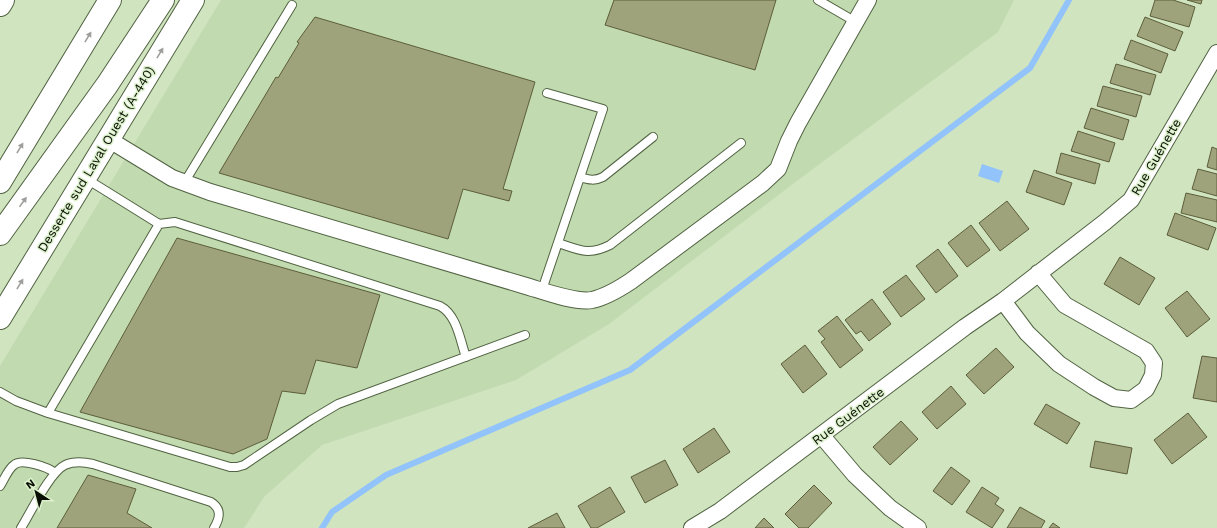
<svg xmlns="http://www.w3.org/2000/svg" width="1217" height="528" font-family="'Work Sans',sans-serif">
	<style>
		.built { fill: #c1daaf }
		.water { fill: #92c3fa }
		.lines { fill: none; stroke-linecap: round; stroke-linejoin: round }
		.stream { stroke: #92c3fa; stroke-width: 6 }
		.building { fill: #9fa37c; stroke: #5c5e3a }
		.service-casing { stroke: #516342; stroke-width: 10 }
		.minor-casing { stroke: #516342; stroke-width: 18 }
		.primary-casing { stroke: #516342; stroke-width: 24 }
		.motorway-casing { stroke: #516342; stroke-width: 24 }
		.service { stroke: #fff; stroke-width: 8 }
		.minor { stroke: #fff; stroke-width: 16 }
		.primary { stroke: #fff; stroke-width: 22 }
		.motorway { stroke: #fff; stroke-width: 22 }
		.oneway { fill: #9d9f9b }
		.labels { text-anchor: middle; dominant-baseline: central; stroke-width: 3; stroke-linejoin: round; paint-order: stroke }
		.street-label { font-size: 13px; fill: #090f04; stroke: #dcf1cc }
	</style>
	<rect width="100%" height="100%" fill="#cfe4bf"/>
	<!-- built -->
	<path class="built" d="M221,0H1014L998,32L798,180L609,324L516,380L322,445L264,497L244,528H0V366Z"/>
	<!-- water -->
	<path class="water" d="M982,164L1003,171L999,183L978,176Z"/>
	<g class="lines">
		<!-- stream -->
		<path class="stream" d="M322,528L332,512L386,475L630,370L1030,68L1069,0"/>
	</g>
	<!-- building -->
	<path class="building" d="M614,0H776L755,70L605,25Z
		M1155,0H1173L1195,7L1189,27L1150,16Z
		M1187,0H1202L1201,4Z
		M315,17L535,82L503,189L512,191L509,201L463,189L448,239L219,173L276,77L278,78L299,43L297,42Z
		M1145,17L1183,32L1175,51L1137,36Z
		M1131,40L1168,54L1161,73L1124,59Z
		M1116,64L1156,75L1150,95L1110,83Z
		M1103,86L1142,96L1136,117L1097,106Z
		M1091,108L1129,120L1123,140L1084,128Z
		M1078,131L1115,143L1109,162L1071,151Z
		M1212,147L1217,149V170L1207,167Z
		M1061,153L1100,164L1095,184L1056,173Z
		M1198,169L1217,174V196L1192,189Z
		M1034,170L1072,183L1064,205L1026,192Z
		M1186,193L1217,200V222L1181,213Z
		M1007,201L1029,229L1000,251L979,223Z
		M1175,213L1216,228L1208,250L1167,235Z
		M971,225L990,250L967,267L948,243Z
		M177,238L380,295L357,368L316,360L305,394L282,391L267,439L233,454L80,412Z
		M938,249L958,276L936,293L916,266Z
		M1120,257L1155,278L1139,305L1104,284Z
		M906,275L925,299L901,317L883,292Z
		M1187,291L1210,319L1187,337L1165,308Z
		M872,299L891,324L869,341L861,331L856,334L845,320Z
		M837,316L863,350L840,368L821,342L825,339L818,331Z
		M805,345L827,374L803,393L781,364Z
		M996,348L1014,367L984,394L966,375Z
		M1202,356L1217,358V402L1193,398Z
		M951,386L966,404L937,429L922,412Z
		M1046,404L1080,423L1067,444L1034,424Z
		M1188,413L1207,437L1172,464L1154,440Z
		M901,421L918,439L890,465L873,447Z
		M714,428L730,452L698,473L683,449Z
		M1095,441L1132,448L1127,474L1090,467Z
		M665,460L678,485L645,503L631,477Z
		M951,467L970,481L952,505L933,491Z
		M88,475L136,489L127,513L152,528H57Z
		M814,485L832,503L808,528H799L785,514Z
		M610,487L625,512L597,528H591L578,506Z
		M982,487L999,498L995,504L1004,510L992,528L966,512Z
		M1020,507L1045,521L1041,528H1007Z
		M557,513L565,528H528Z
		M764,518L774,528H755Z
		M1053,523L1060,528H1049Z"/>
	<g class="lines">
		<defs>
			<path id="service" d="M818,0L856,22
				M580,177C589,180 595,181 603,177L653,137
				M184,183L292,5
				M159,224L175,222L440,306C457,315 460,340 466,357
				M558,243C580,250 588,256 610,245L741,143
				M542,290L603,109L547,93
				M0,392L16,401L48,413L159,224L85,178
				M48,413L230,467H237L244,465L311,420L338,404L525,335
				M0,486C4,480 8,469 14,465C21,458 48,467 55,473
				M21,528C31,512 50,472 65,465C74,461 84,462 93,464L211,502C222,509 220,518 214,528"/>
			<path id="minor" d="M108,139L172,178L210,192L526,286C543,291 575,303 592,300C606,297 619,289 631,281L763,183L778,169L789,141L798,123L868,0
				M1003,301L1027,333L1059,364L1094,387L1114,398L1131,400L1146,389L1153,375L1154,363L1146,351L1065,305L1038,273
				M822,436L855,475L890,508L918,528
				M692,528L720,511L965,327L1003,301L1105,222L1131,200L1217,53"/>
			<path id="primary" d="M0,318L193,0"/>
			<path id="motorway" d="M0,5L3,0
				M0,182L110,0
				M0,234L107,85L163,0"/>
		</defs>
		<!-- service casing -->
		<use href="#service" class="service-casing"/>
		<!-- minor casing -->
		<use href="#minor" class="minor-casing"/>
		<!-- primary casing -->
		<use href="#primary" class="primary-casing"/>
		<!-- motorway casing -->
		<use href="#motorway" class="motorway-casing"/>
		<!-- service -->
		<use href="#service" class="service"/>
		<!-- minor -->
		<use href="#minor" class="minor"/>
		<!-- primary -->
		<use href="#primary" class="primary"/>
		<!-- motorway -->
		<use href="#motorway" class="motorway"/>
	</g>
	<!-- one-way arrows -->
	<defs><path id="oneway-solid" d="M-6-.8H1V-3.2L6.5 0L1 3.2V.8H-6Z"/></defs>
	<g class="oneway">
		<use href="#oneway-solid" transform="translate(88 37) rotate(-59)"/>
		<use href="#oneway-solid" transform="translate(160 53) rotate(-59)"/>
		<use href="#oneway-solid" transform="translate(20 148) rotate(-59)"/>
		<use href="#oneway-solid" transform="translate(23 202) rotate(-54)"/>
		<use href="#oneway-solid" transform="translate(20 284) rotate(-59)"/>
	</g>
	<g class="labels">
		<!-- street labels -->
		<g class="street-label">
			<text transform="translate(1156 157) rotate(-60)">Rue Guénette</text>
			<text transform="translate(96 159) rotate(-59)">Desserte sud Laval Ouest (A-440)</text>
			<text transform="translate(848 416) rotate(-37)">Rue Guénette</text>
		</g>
	</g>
	<!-- north arrow -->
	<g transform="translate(36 492) rotate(324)" stroke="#dcf1cc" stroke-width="3" paint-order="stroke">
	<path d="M0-3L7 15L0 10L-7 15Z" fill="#090f04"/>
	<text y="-6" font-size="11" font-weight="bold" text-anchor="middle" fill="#090f04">N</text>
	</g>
</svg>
